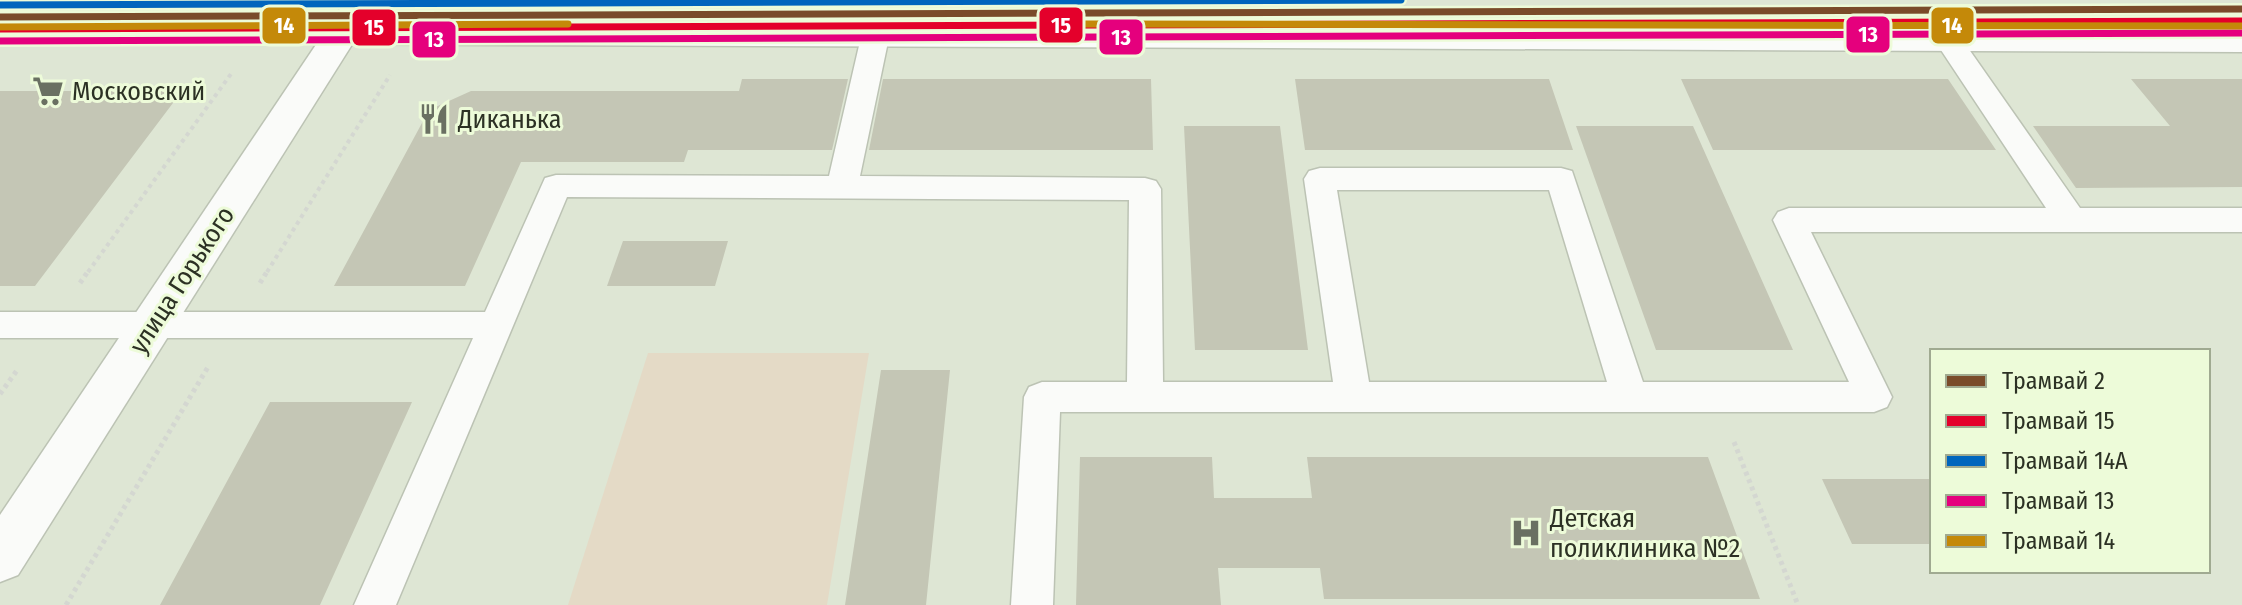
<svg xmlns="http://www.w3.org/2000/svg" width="2242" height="605" font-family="'Fira Sans Condensed',sans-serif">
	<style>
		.green { fill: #e4dac6 }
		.building { fill: #c4c6b5 }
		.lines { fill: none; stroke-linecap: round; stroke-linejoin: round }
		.service-casing { stroke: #bcc3b4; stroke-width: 3 }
		.tertiary-casing { stroke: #bcc3b4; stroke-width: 3 }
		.secondary-casing { stroke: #bcc3b4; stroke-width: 3 }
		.path-far1 { stroke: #d4d7d1; stroke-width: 4; stroke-dasharray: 4 4; stroke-linecap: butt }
		.path { stroke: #d4d7d1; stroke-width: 5; stroke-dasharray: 4 4; stroke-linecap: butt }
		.service { fill: #fafbf9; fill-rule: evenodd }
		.tertiary { fill: #fafbf9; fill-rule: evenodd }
		.secondary { fill: #fafbf9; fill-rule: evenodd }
		.tram-1-casing { stroke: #edfbd9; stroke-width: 12 }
		.tram-2-casing { stroke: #edfbd9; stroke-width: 12 }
		.tram-3-casing { stroke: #edfbd9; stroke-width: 12 }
		.tram-4-casing { stroke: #edfbd9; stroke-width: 12 }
		.tram-5-casing { stroke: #edfbd9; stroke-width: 12 }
		.tram-1 { stroke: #7a4b2a; stroke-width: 7 }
		.tram-2 { stroke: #e4002b; stroke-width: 7 }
		.tram-3 { stroke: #0065bd; stroke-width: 7 }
		.tram-4 { stroke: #e5007d; stroke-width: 7 }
		.tram-5 { stroke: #c48909; stroke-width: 7 }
		.labels { text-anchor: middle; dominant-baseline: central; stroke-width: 6; stroke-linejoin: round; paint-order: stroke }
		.poi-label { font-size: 26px; fill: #2c3124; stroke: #edfbd9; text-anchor: start }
		.street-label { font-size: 26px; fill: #2c3124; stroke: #edfbd9 }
		.line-badge { stroke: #edfbd9; stroke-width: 3 }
		.badge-label { font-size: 22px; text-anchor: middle; font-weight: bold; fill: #fff }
	</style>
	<rect width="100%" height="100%" fill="#dee6d4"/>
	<!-- green -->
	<path class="green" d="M648,353H869L827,605H568Z"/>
	<!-- building -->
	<path class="building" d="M742,79H848L832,150H688L684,162H521L465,286H334L429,110L471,91H739Z
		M883,79H1151L1153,150H869Z
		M1295,79H1549L1573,150H1305Z
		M1681,79H1948L1996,150H1713Z
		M2131,79H2242V187L2076,188L2033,126H2170Z
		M0,91H182L35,286H0Z
		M1184,126H1280L1308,350H1195Z
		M1576,126H1693L1793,350H1656Z
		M623,241H728L715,286H607Z
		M881,370H950L926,605H845Z
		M270,402H412L320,605H160Z
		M1080,457H1212L1214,498H1312L1307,457H1708L1760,599H1324L1320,568H1218L1221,605H1076Z
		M1822,479H1932V544H1852Z"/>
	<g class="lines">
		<defs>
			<path id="service" d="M875,28L885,31L889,37L860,176L1145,178L1156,181L1161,189L1163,382H1333L1304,179L1309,171L1320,168H1561L1572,171L1643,382H1849L1773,220L1778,212L1789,208H2046L1935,41L1939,35L1949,32L1959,35L2080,208H2242V232H1811L1892,397L1887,407L1874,412H1060L1053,605H1011L1024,397L1029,387L1042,382H1127L1129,200L567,197L396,605H354L473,338H0V312H485L545,178L556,175L829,176L861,37L865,31ZM1337,190H1549L1607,382H1369Z"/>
			<path id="tertiary" d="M346,0H380L18,575L0,582V515Z"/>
			<path id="secondary" d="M0,21L2242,30V52L0,43Z"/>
		</defs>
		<!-- service casing -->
		<use href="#service" class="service-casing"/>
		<!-- tertiary casing -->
		<use href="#tertiary" class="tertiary-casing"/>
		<!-- secondary casing -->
		<use href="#secondary" class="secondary-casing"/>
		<!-- path-far1 -->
		<path class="path-far1" d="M88,272L231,74
			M267,272L390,75"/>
		<!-- path -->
		<path class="path" d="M80,283L89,270
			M260,283L268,270
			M0,394L18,369
			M1734,442L1798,605
			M66,605L208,367"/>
		<!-- service -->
		<use href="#service" class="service"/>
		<!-- tertiary -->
		<use href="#tertiary" class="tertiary"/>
		<!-- secondary -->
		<use href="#secondary" class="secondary"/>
		<defs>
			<path id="tram-1" d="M0,17L2242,9"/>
			<path id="tram-2" d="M0,29L2242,21"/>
			<path id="tram-3" d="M0,5L1401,0"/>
			<path id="tram-4" d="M0,41L2242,33"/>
			<path id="tram-5" d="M1084,24L2242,26
				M0,27L568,24"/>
		</defs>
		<!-- tram-1 casing -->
		<use href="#tram-1" class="tram-1-casing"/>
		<!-- tram-2 casing -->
		<use href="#tram-2" class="tram-2-casing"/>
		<!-- tram-3 casing -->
		<use href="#tram-3" class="tram-3-casing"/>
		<!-- tram-4 casing -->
		<use href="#tram-4" class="tram-4-casing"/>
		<!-- tram-5 casing -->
		<use href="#tram-5" class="tram-5-casing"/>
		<!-- tram-1 -->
		<use href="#tram-1" class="tram-1"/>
		<!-- tram-2 -->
		<use href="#tram-2" class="tram-2"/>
		<!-- tram-3 -->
		<use href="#tram-3" class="tram-3"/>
		<!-- tram-4 -->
		<use href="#tram-4" class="tram-4"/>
		<!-- tram-5 -->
		<use href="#tram-5" class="tram-5"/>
	</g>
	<!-- icons -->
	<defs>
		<symbol id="supermarket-bare" viewBox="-9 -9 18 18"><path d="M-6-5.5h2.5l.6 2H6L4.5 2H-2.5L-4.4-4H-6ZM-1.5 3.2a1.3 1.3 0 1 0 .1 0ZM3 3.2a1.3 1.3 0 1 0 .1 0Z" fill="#6a7062" stroke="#edfbd9" stroke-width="2.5" paint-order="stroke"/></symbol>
		<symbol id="restaurant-bare" viewBox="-9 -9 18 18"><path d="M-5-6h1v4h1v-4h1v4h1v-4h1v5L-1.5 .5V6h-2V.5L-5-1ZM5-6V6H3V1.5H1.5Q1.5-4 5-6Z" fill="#6a7062" stroke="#edfbd9" stroke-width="2.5" paint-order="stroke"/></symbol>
		<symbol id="hospital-bare" viewBox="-9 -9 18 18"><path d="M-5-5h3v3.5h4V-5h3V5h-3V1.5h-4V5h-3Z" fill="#6a7062" stroke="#edfbd9" stroke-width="2.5" paint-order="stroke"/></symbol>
	</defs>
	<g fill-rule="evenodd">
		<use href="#supermarket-bare" x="26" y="69" width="44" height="44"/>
		<use href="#restaurant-bare" x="412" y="97" width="44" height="44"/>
		<use href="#hospital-bare" x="1504" y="511" width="44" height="44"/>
	</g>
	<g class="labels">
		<!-- poi labels -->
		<g class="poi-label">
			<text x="72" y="91">Московский</text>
			<text x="458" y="119">Диканька</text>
			<text x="1550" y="518">Детская<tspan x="1550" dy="30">поликлиника №2</tspan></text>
		</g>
		<!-- street labels -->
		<g class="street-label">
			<text transform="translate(182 280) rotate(-57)">улица Горького</text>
		</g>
	</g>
	<g class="line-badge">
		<rect x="1038" y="6" width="46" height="38" rx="8" fill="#e4002b"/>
		<rect x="261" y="6" width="46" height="39" rx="8" fill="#c48909"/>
		<rect x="1930" y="6" width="45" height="39" rx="8" fill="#c48909"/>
		<rect x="351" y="8" width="46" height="39" rx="8" fill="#e4002b"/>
		<rect x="1845" y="15" width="46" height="39" rx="8" fill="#e5007d"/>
		<rect x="1098" y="18" width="46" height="38" rx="8" fill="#e5007d"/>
		<rect x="411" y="20" width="46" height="39" rx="8" fill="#e5007d"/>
	</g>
	<g class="badge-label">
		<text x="1061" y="33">15</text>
		<text x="284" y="33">14</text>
		<text x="1952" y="33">14</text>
		<text x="374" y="35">15</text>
		<text x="1868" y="42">13</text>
		<text x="1121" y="45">13</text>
		<text x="434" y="47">13</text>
	</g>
	<!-- legend -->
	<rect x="1930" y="349" width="280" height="224" fill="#edfbd9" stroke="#a0aa91" stroke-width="2"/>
	<rect x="1946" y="375" width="40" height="12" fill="#7a4b2a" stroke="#a0aa91" stroke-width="2"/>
	<text x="2002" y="389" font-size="24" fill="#2c3124">Трамвай 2</text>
	<rect x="1946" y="415" width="40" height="12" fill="#e4002b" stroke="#a0aa91" stroke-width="2"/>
	<text x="2002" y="429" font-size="24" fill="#2c3124">Трамвай 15</text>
	<rect x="1946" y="455" width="40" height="12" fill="#0065bd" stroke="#a0aa91" stroke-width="2"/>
	<text x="2002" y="469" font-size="24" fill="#2c3124">Трамвай 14А</text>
	<rect x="1946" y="495" width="40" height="12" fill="#e5007d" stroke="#a0aa91" stroke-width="2"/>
	<text x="2002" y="509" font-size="24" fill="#2c3124">Трамвай 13</text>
	<rect x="1946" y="535" width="40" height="12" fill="#c48909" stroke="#a0aa91" stroke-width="2"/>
	<text x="2002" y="549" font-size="24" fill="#2c3124">Трамвай 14</text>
</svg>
